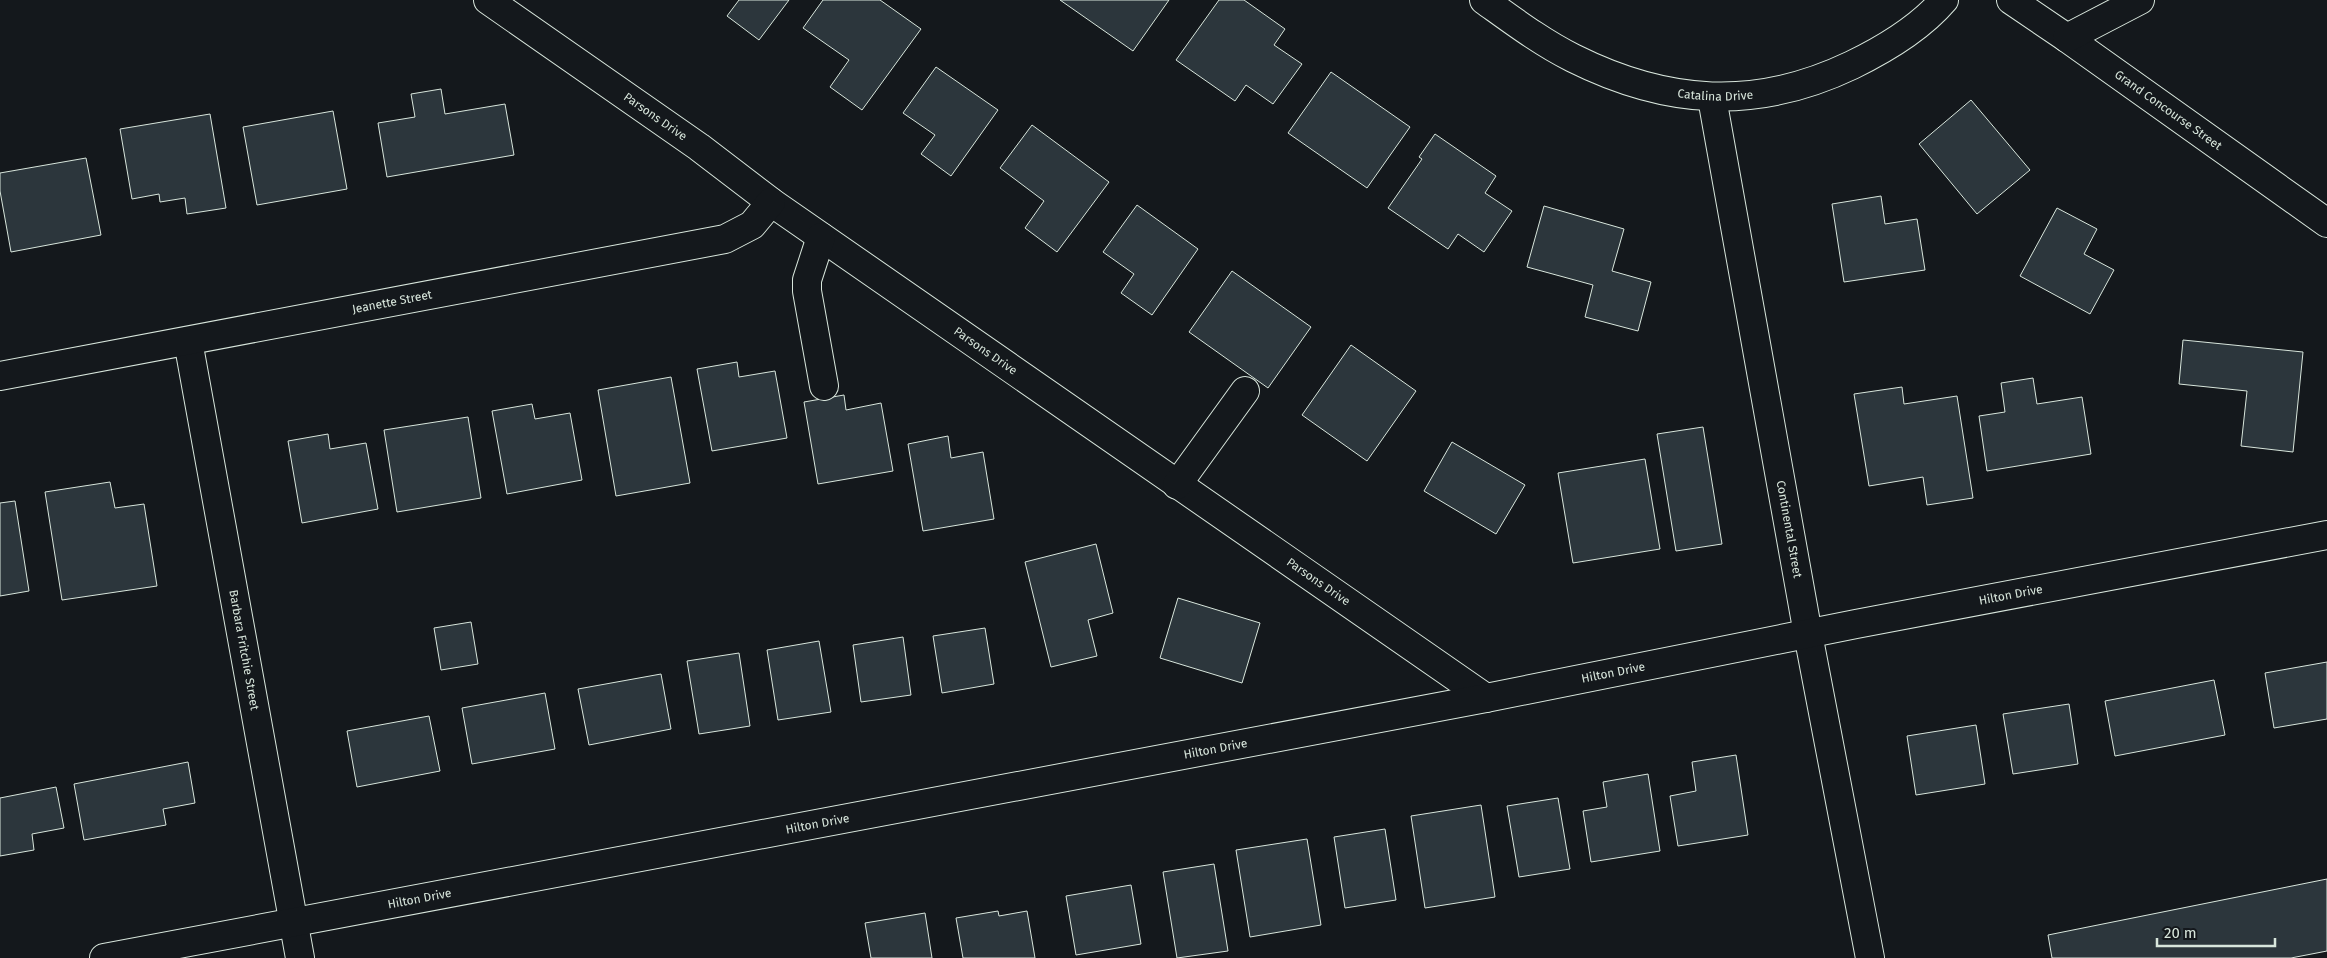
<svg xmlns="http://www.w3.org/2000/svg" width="2327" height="958" font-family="'Fira Sans',sans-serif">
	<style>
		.building { fill: #2c363c; stroke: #d8e6dc }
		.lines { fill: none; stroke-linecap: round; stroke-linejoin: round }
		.minor-casing { stroke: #d8e6dc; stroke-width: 30 }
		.minor { stroke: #14181c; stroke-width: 28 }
		.labels { text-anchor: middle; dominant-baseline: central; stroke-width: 4; stroke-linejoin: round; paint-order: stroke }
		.street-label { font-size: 12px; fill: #d8e6dc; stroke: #14181c }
	</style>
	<rect width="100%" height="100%" fill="#14181c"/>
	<!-- building -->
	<path class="building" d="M739,0H789L759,40L727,16Z
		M823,0H880L921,29L862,110L830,87L849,60L803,28Z
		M1060,0H1169L1133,51Z
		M1219,0H1244L1285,29L1274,45L1302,64L1273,104L1246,85L1235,101L1176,60Z
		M936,67L998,110L951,176L921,154L935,135L903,113Z
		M1331,72L1410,127L1367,188L1288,133Z
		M441,89L445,114L505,104L514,155L387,177L378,123L415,117L411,94Z
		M1971,100L2030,170L1977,214L1919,144Z
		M333,111L347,189L257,205L243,127Z
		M210,114L226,208L187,214L185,198L160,202L159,194L132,199L120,129Z
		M1032,125L1109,182L1057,252L1025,228L1044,201L1000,168Z
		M1435,134L1496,176L1485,193L1512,211L1484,252L1458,234L1448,249L1388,208L1422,159L1419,157Z
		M86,158L101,235L11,252L0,191V173Z
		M1881,196L1885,224L1917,219L1925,270L1844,282L1832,204Z
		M1137,205L1198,249L1152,315L1121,293L1134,274L1103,252Z
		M1544,206L1624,229L1612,271L1651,282L1638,331L1585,317L1593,285L1527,267Z
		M2057,208L2097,229L2084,254L2114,270L2090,314L2020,276Z
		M1232,271L1311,327L1268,388L1189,332Z
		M2183,340L2303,352L2293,452L2241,446L2247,391L2179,384Z
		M1351,345L1416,391L1367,461L1302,415Z
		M737,362L739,377L775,371L787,438L712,451L697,369Z
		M671,377L690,483L616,496L598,390Z
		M2033,378L2037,404L2082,397L2091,454L1987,471L1979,416L2005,412L2001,383Z
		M1902,387L1904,404L1957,396L1973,498L1927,505L1923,477L1869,486L1854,394Z
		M844,395L846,410L881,403L893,471L818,484L804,402Z
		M532,404L535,419L570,413L582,480L507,494L492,411Z
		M468,417L481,498L397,512L384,430Z
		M1703,427L1722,544L1676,551L1657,434Z
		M328,434L330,449L366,443L378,509L302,523L288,441Z
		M948,436L951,458L983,452L994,519L923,531L908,444Z
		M1452,442L1525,485L1496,534L1424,491Z
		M1645,459L1660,549L1573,563L1558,473Z
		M110,482L115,508L144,504L157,586L62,600L45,492Z
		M15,501L29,591L0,596V503Z
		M1096,544L1113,613L1088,620L1097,656L1051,667L1025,562Z
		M1178,598L1260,623L1242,683L1160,658Z
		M471,622L478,664L441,670L434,628Z
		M985,628L994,684L942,693L933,636Z
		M903,637L911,695L861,702L853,645Z
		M819,641L831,712L778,720L767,650Z
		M739,653L750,726L699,734L687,661Z
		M2327,662V719L2274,728L2265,673Z
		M661,674L671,729L589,745L578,689Z
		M2214,680L2225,735L2115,756L2105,701Z
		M545,693L555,749L472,764L462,708Z
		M2069,704L2078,764L2013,774L2003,714Z
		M429,716L440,771L357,787L347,731Z
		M1976,725L1985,784L1916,795L1907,736Z
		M1736,755L1748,835L1678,846L1670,796L1696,791L1692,762Z
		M188,762L195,803L163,809L166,825L84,840L74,784Z
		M1648,774L1660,851L1591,862L1583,811L1607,807L1603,782Z
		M56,787L64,828L32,834L34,850L0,856V798Z
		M1558,798L1570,869L1519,877L1507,806Z
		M1481,805L1495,897L1425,908L1411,816Z
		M1385,829L1396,900L1345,908L1334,837Z
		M1307,839L1321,925L1250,937L1236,850Z
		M1214,864L1228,951L1177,958L1163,872Z
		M2327,879V951L2291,958H2052L2048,935Z
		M1131,885L1141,944L1076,955L1066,896Z
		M998,911L999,916L1027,911L1035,958H963L956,918Z
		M925,913L932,958H871L865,923Z"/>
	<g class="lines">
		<defs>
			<g id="minor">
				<path id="s1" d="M488,0L699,147L771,202L1486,698"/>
				<path id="s2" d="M1484,0C1512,20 1541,42 1573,58C1667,105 1756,111 1852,65C1885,49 1920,28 1944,0"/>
				<path id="s3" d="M2011,0L2067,38L2327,223"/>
				<path d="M2067,38L2140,0"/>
				<path id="s4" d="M1712,98L1808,634L1870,958"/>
				<path d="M821,237L807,280V291L824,386"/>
				<path id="s5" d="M188,341L300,958"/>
				<path id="s6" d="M0,376L725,239L752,225L771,202"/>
				<path d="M1177,485L1245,391"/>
				<path id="s7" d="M104,958L1486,698L1856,624L2327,535"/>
			</g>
		</defs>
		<!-- minor casing -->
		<use href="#minor" class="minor-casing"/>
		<!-- minor -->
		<use href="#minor" class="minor"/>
	</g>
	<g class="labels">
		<!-- street labels -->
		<g class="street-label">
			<text stroke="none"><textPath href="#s2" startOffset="255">Catalina Drive</textPath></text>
			<text stroke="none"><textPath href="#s3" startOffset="192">Grand Concourse Street</textPath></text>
			<text stroke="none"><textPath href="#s1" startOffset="204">Parsons Drive</textPath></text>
			<text stroke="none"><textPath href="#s6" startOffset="399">Jeanette Street</textPath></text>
			<text stroke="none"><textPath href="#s1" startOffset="609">Parsons Drive</textPath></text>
			<text stroke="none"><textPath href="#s4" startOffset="438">Continental Street</textPath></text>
			<text stroke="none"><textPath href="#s1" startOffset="1014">Parsons Drive</textPath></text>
			<text stroke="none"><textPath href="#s7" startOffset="1941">Hilton Drive</textPath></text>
			<text stroke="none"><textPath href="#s5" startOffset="314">Barbara Fritchie Street</textPath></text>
			<text stroke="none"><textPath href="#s7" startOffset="1536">Hilton Drive</textPath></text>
			<text stroke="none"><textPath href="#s7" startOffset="1131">Hilton Drive</textPath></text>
			<text stroke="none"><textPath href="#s7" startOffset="726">Hilton Drive</textPath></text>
			<text stroke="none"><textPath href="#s7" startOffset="321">Hilton Drive</textPath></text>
		</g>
	</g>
	<!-- scale -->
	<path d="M2157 938v8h118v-8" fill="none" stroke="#d8e6dc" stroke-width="2.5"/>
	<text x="2164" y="938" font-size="15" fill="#d8e6dc" stroke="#14181c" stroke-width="4" paint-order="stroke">20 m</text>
</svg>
